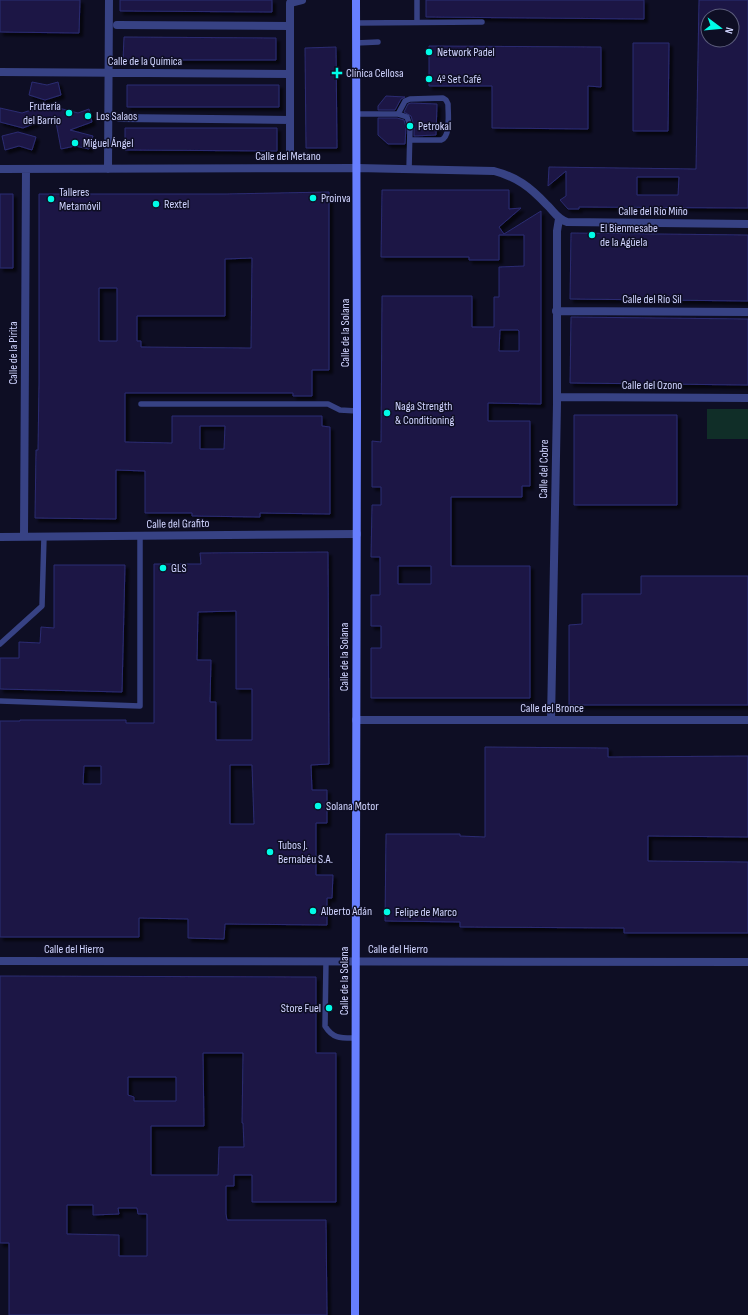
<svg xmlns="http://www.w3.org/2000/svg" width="748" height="1315" font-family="'Sofia Sans Condensed',sans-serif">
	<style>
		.green { fill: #102e28 }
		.building { fill: #1a1945; stroke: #2c2b72; fill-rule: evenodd; filter: url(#shadow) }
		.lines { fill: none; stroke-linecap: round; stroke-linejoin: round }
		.lane { stroke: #374284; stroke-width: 5.5 }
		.street { stroke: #374284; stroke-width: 8 }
		.secondary { stroke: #677fff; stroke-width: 8 }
		.poi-dot { fill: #00fbe7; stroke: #0e0e24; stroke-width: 1.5 }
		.labels { text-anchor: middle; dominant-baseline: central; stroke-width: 3; stroke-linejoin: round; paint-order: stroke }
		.poi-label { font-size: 12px; fill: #d0d4ff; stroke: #0e0e24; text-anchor: start }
		.street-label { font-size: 12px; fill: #d0d4ff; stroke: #0e0e24 }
	</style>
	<defs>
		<filter id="shadow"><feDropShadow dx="3.5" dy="3.5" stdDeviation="1" flood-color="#0009"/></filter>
	</defs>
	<rect width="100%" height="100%" fill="#0e0e24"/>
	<!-- green -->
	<path class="green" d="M707,409H748V439H707Z"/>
	<!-- building -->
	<path class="building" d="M0,0H80L79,33L0,32Z
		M120,0H272V12L120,11Z
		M426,0H644V19L426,17Z
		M699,0H748V208L579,207V209H568L560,200L566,196V171L548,186L549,167L696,169ZM708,16H732V40H708ZM637,177H679L678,195H637Z
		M124,37L276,38V60H123Z
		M633,43H669L668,131H633Z
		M429,46L601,47V87L588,86V129L492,128V86H429Z
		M336,47L337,148H306L305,48Z
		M32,82L47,85L58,82L61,95L45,100L29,95Z
		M127,85H279V107H127Z
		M386,96L405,97L401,99L395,110H378V106Z
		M411,103L437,104L436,135L414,136V126L411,116L404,112L408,104Z
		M47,105L78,113L89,109L92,122L70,130L93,136L89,149L75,146L61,149L56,122L34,115L36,123L23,128L0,122V108L22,113Z
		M378,118H397L404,120L406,127L405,144H388L378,135Z
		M125,128H277V151L125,150Z
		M18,132L36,137L32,150L19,146L5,150L2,136Z
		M382,190H509V209L521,208L499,227L504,234L541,211V404L488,403V421H530V486H522V497H451V566H530V698H371V648H381V626H371V595H380V557H371L372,505H381V487H372V441L381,442L382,296H472V327H494V297H499V267L524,266V235H499V260H469V257H381ZM500,330H518L519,331V351H499ZM398,566H431V584H398Z
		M329,192V370H312V396H293V393H125V442L172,443V416H322V426L330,427V514L260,513V517L192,516V513H145V471L116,470V519L35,518L36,450H38L39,382V194H225ZM252,258L251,348L141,347V341H137V316H225V259ZM99,288H117V341H99ZM200,426H225L224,449H200Z
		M0,194H13V268H0Z
		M571,233L748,235V301L570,299Z
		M571,317L748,319V385L570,383Z
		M574,415H677V505H574Z
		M328,552L329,764L311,765L312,790H327V823H316V875H333L332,898H327V925L225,924L224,939L188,938V919L139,918V937H0V721H20V720H126V723H154V564H201L200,553ZM236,611V689H252V740H216V702H210L211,660H197L198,612ZM230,765H252L254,824H230ZM84,766H101V784H83Z
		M54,565H125L122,692L0,689V658H19V642L40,643L41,627L54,628Z
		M641,576H748V705H569V625L582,624V594H641Z
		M485,747L608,748V757L748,756V837L648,836V861L748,862V933H624V928L460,927V922L385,921L386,834H460V836L485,837Z
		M0,976L316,977V1053H336V1202H252V1175H234V1186H226V1214L227,1220H326L327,1315H9V1243H0ZM203,1053H243L242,1123H243L244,1147H219L218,1175H151V1126H204ZM128,1077H176V1101H134V1097L128,1095ZM67,1205H93V1215L119,1214L118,1208H137L138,1214H147V1256H119V1235L67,1234Z"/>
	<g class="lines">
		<!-- lane -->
		<path class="lane" d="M417,0V22
			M357,23L482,22
			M356,43L378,42
			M357,114H398L407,117L410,126L409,170
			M398,114L405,101L410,99L443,98L446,100L448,104C448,114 451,137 441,140H410
			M141,404H328L340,410L357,411
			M0,644L42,606L44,537
			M0,701L140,706V536
			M326,961L325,1026C333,1039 341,1038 356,1038"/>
		<!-- street -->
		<path class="street" d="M117,25L290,26
			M0,72L290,74
			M120,118L290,120
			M290,155V3L302,0
			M0,169L357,168L494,171C517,177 530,187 546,204C554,211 556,218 567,222L748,224
			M108,169L109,0
			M556,311L748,312
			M557,397L748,398
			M0,537L357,534
			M24,537L26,169
			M356,720H748
			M551,720L557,404V231L559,219
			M0,961L748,962"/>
		<!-- secondary -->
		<path class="secondary" d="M355,1315L357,411L356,0"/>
	</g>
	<!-- markers -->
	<g class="poi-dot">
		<circle cx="429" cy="52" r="4"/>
		<path d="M335 67h4v4h4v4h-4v4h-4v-4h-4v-4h4z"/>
		<circle cx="429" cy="79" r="4"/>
		<circle cx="69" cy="113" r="4"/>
		<circle cx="88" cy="116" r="4"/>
		<circle cx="410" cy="126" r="4"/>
		<circle cx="75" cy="143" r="4"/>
		<circle cx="313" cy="198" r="4"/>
		<circle cx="51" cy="199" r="4"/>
		<circle cx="156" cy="204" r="4"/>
		<circle cx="592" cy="235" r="4"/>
		<circle cx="387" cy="413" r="4"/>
		<circle cx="163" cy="568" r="4"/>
		<circle cx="318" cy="806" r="4"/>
		<circle cx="270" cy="852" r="4"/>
		<circle cx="313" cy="911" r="4"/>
		<circle cx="387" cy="912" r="4"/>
		<circle cx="329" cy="1008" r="4"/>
	</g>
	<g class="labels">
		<!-- poi labels -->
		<g class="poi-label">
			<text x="437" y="52">Network Padel</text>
			<text x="346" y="73">Clínica Cellosa</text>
			<text x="437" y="79">4º Set Café</text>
			<text x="61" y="106" text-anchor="end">Frutería<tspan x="61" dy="14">del Barrio</tspan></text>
			<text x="96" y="116">Los Salaos</text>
			<text x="418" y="126">Petrokal</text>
			<text x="83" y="143">Miguel Ángel</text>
			<text x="59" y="192">Talleres<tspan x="59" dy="14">Metamóvil</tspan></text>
			<text x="321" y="198">Proinva</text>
			<text x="164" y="204">Rextel</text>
			<text x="600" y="228">El Bienmesabe<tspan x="600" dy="14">de la Agüela</tspan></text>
			<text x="395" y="406">Naga Strength<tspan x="395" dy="14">&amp; Conditioning</tspan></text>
			<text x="171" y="568">GLS</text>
			<text x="326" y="806">Solana Motor</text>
			<text x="278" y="845">Tubos J.<tspan x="278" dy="14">Bernabéu S.A.</tspan></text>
			<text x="321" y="911">Alberto Adán</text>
			<text x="395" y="912">Felipe de Marco</text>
			<text x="321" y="1008" text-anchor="end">Store Fuel</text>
		</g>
		<!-- street labels -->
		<g class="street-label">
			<text x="145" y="61">Calle de la Química</text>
			<text x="288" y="156">Calle del Metano</text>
			<text x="653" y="211">Calle del Río Miño</text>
			<text x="652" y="299">Calle del Río Sil</text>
			<text transform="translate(345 333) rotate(-90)">Calle de la Solana</text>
			<text transform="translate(13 353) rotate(-90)">Calle de la Pirita</text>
			<text x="652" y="385">Calle del Ozono</text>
			<text transform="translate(544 469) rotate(-89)">Calle del Cobre</text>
			<text transform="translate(178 524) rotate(-1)">Calle del Grafito</text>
			<text transform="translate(344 657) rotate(-90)">Calle de la Solana</text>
			<text x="552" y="708">Calle del Bronce</text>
			<text x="74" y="949">Calle del Hierro</text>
			<text x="398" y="949">Calle del Hierro</text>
			<text transform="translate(344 981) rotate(-90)">Calle de la Solana</text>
		</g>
	</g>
	<!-- north arrow -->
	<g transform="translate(720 28) rotate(106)"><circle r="19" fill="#0e0e24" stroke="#5c5d7c"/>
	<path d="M0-3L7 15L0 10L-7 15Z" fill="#00fbe7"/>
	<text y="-6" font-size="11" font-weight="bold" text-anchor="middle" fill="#d0d4ff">N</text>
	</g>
</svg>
